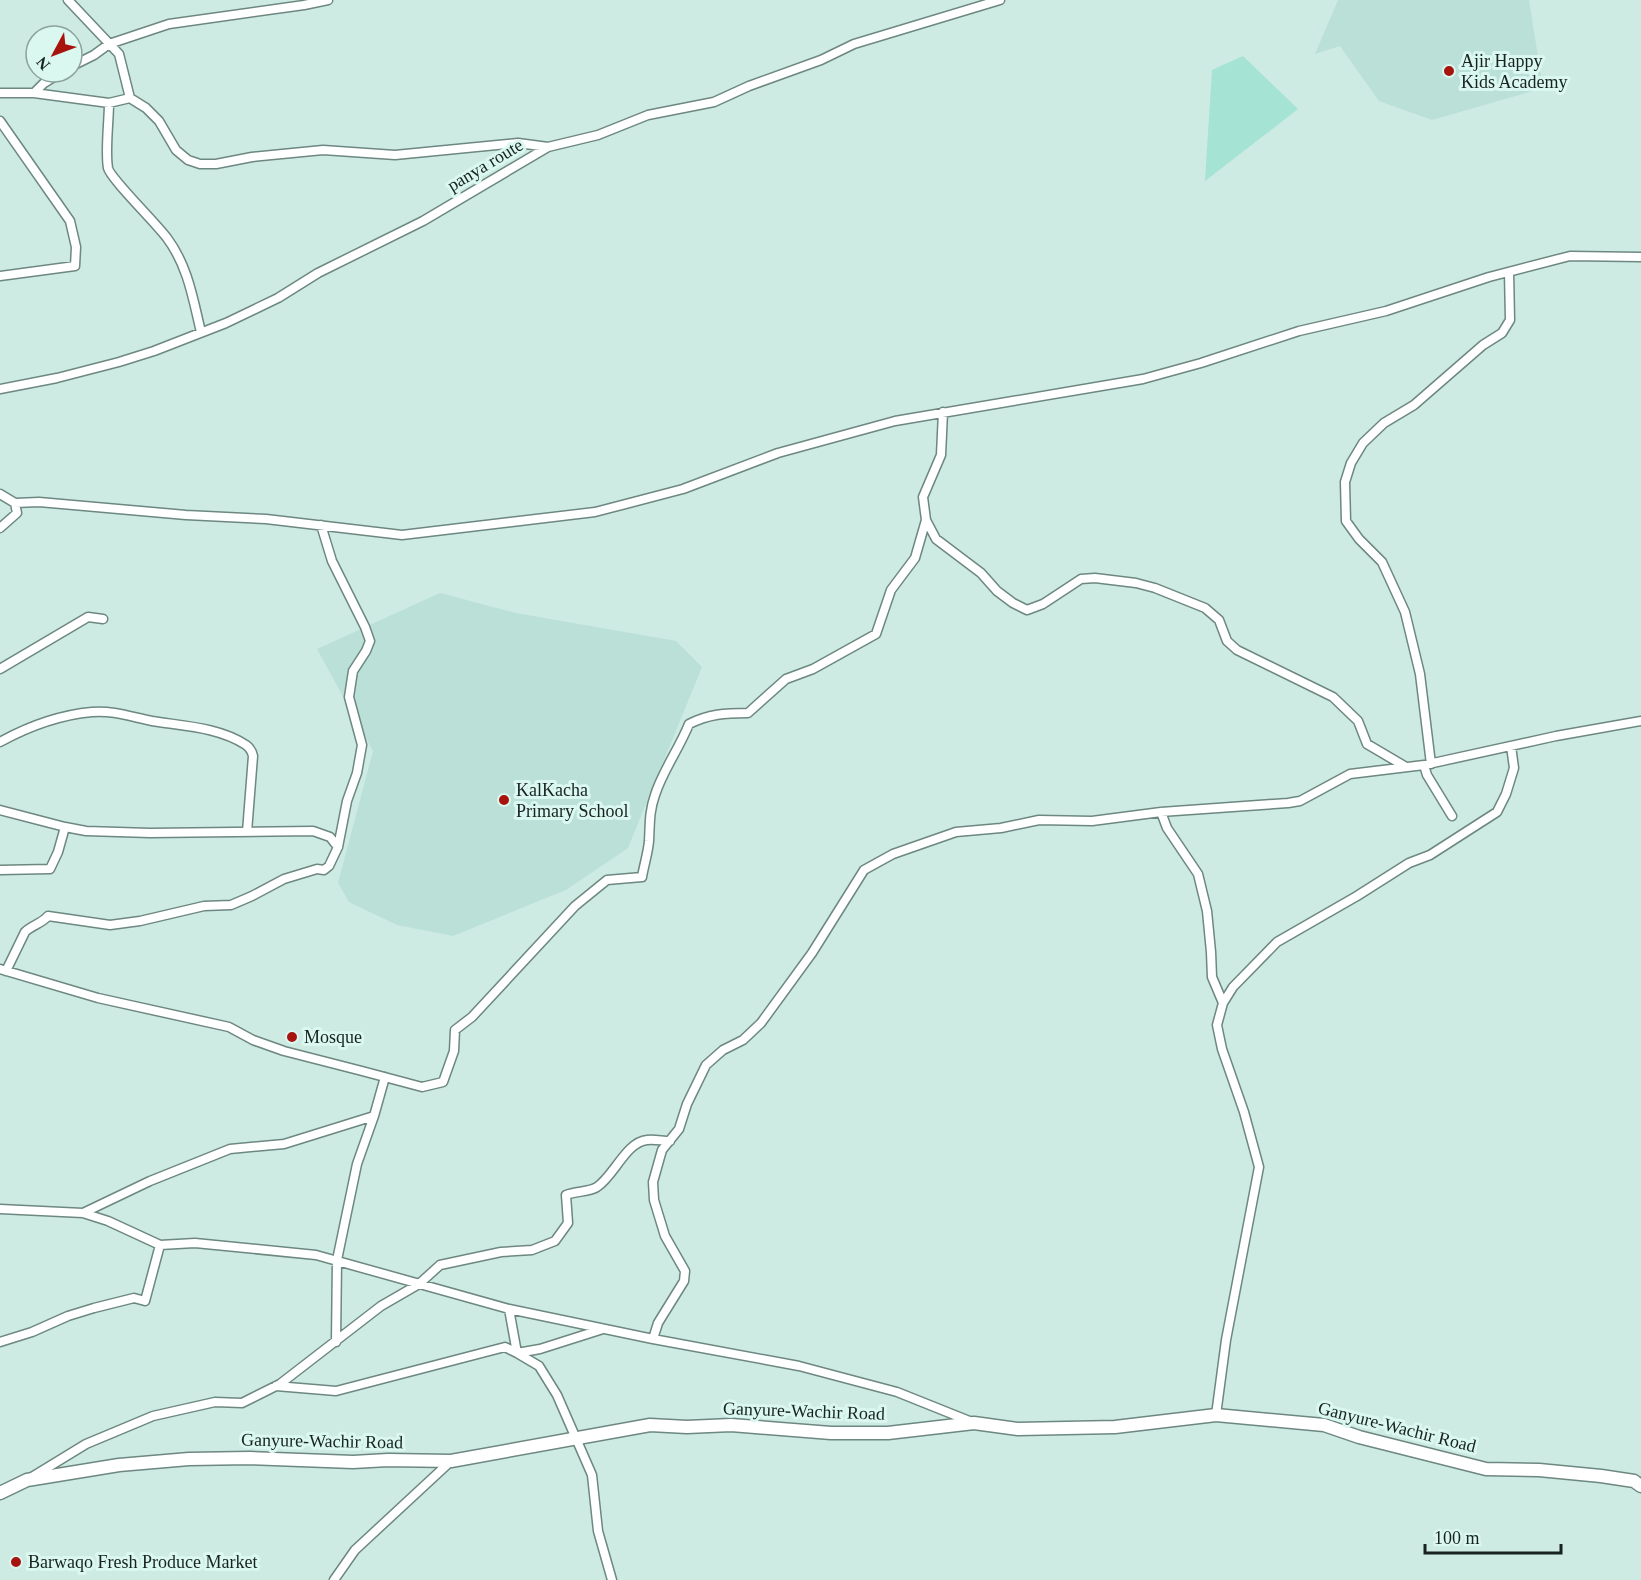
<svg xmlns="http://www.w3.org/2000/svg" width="1641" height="1580" font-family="Georgia,serif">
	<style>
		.built { fill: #bbe0d7 }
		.green { fill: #a5e3d5 }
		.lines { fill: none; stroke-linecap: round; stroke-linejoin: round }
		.street-casing { stroke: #6d8781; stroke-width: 11 }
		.secondary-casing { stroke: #6d8781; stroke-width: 15 }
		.street { stroke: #fff; stroke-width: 8 }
		.secondary { stroke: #fff; stroke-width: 12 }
		.poi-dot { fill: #a7140e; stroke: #daf7f0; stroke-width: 2 }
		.labels { text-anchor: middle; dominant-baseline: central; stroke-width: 6; stroke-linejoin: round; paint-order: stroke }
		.poi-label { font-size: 18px; fill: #182320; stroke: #daf7f0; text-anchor: start }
		.street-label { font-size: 18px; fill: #182320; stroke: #daf7f0 }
	</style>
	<rect width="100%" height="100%" fill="#cdeae3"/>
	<!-- built -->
	<path class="built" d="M1338,0H1529L1543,88L1432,120L1379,101L1340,46L1315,54Z
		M440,593L516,613L676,641L702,667L628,848L566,890L453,936L397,925L349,902L338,883L373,751L317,649Z"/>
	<!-- green -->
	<path class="green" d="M1243,56L1298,109L1205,181L1212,70Z"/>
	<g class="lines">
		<defs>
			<path id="street" d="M68,0L119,54L130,98L146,108L159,121L176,150L188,160L200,164H216L252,157L323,150L395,155L518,143L548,147
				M72,66L94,55L109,44L169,24L304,5L328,0
				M0,93H34L109,103L130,98
				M34,93L44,83L62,72
				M109,103C109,121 105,151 108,168C110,178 157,224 167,238C188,266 193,299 201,332
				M0,121L70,221L76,247L75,266L0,276
				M0,389L57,378L119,362L154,351L226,323L278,298L318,273L423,221L548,147L598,135L648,115L714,102L749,86L821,60L854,44L1000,0
				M0,494L15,503L39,502L186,515L266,519L402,535L595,512L683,489L778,453L895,421L1143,379L1201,363L1299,331L1386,311L1489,277L1570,256L1641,257
				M926,520L936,539L981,573L997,591L1013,603L1027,610L1043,604L1081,579L1095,578L1136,583L1155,588L1205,608L1219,620L1227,641L1237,650L1333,697L1358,721L1367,744L1406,767
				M0,528L17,513L15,503
				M0,669L88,617L103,619
				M0,742C29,726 59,715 92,712C112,710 132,717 152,721C182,726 219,727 246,745C250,748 252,751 253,756L247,832
				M1431,764L1420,674L1405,612L1382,562L1359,539L1346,521L1345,482L1351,463L1363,443L1384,423L1414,405L1483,345L1502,333L1510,320L1509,272
				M1424,765L1427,775L1452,816
				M0,810L65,827L86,831L150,833L313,831L330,837L338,847
				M1161,812L1167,828L1198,874L1207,911L1211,952L1212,977L1223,1003L1217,1025L1222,1049L1244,1112L1259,1167L1226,1340L1216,1415
				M0,870L50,869L58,852L65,827
				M0,969L98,998L229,1027L253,1040L284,1051L362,1071L422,1087L443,1082L454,1051L455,1030L472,1017L575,906L607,880L642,877C644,865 648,853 649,841C650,824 649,812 655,795C663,770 679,749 689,724C709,714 725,713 748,713L786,679L813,669L876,634L891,590L915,558L926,520L923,497L941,455L943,412
				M6,971L25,932C32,925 41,924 48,916L110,925L140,921L204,906L231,905L252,896L284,879L317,869L324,870L329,866L338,847L347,801L357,773L362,745L349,697L353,671L366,651L370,641L365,627L332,561L321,525
				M1223,1003L1233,987L1277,942L1357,896L1409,863L1430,855L1497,812L1506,794L1514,768L1511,746
				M0,1209L83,1213L108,1221L160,1245L195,1243L316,1255L509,1309L653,1339L799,1366L897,1392L972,1422
				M83,1213L150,1181L230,1149L284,1144L374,1116L385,1077
				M509,1309L517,1353L539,1366L557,1395L592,1475L598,1531L612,1580
				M653,1339L658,1323L684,1281L685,1271L665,1236L654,1200L653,1182L662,1150L679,1129L687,1104L706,1065L723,1050L743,1040L761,1023L812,953L864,870L893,854L956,832L1001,828L1039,820L1092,821L1161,812L1288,803L1300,801L1350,774L1424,765L1556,736L1641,721
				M0,1342L32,1332L68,1316L94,1308L134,1298L145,1301L160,1245
				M336,1342L337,1260L357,1164L374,1116
				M276,1386L336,1391L505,1347L517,1353L540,1349L603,1329
				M32,1477L86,1444L153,1416L215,1402L242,1403L280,1384L381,1306L419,1284L440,1265L501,1252L532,1250L555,1241L568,1223L566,1195C576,1191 590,1192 597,1187C614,1176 626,1142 647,1140C654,1139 663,1141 670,1141
				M334,1580L355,1550L451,1461"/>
			<path id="secondary" d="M0,1493L27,1480L119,1465L189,1459L250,1458L353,1462L388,1460L451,1461L650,1425L687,1427L731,1425L831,1433H888L974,1423L1018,1429L1115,1427L1216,1415L1324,1425L1359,1437L1486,1469L1539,1470L1601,1476L1634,1481L1641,1486"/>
		</defs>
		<!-- street casing -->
		<use href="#street" class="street-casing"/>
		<!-- secondary casing -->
		<use href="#secondary" class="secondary-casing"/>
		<!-- street -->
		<use href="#street" class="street"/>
		<!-- secondary -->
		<use href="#secondary" class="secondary"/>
	</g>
	<!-- markers -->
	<g class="poi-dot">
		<circle cx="1449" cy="71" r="6"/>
		<circle cx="504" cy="800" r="6"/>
		<circle cx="292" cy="1037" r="6"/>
		<circle cx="16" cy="1562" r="6"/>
	</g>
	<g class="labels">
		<!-- poi labels -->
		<g class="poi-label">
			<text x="1461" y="61">Ajir Happy<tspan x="1461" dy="21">Kids Academy</tspan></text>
			<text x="516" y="790">KalKacha<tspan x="516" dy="21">Primary School</tspan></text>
			<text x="304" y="1037">Mosque</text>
			<text x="28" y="1562">Barwaqo Fresh Produce Market</text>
		</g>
		<!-- street labels -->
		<g class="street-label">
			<text transform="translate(485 165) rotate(-31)">panya route</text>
			<text transform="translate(804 1411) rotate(2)">Ganyure-Wachir Road</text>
			<text transform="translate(1397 1427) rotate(14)">Ganyure-Wachir Road</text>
			<text transform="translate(322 1441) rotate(1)">Ganyure-Wachir Road</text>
		</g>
	</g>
	<!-- north arrow -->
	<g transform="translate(54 54) rotate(229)"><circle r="28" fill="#daf7f0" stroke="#8ca29d" stroke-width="1.5"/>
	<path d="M0-4.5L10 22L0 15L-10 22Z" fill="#a7140e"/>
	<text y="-9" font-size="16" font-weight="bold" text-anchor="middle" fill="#182320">N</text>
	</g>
	<!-- scale -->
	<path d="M1425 1544v9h136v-9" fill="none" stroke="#182320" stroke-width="3"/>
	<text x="1434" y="1544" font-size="18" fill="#182320" stroke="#daf7f0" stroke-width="4.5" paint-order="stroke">100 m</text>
</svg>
